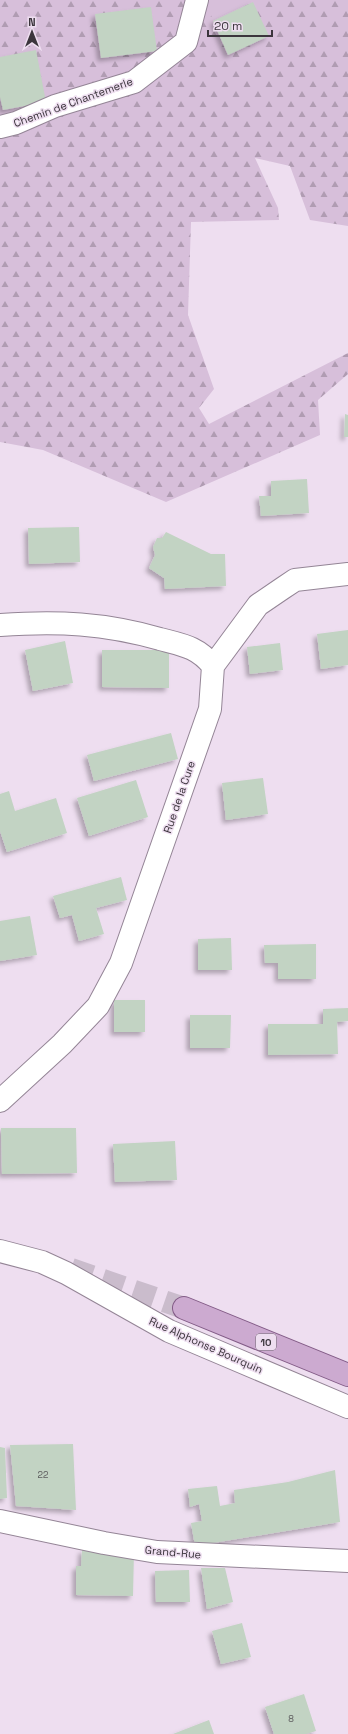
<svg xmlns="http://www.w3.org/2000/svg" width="348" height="1734" font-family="'Space Grotesk',sans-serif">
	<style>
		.forest { fill: url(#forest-firs) }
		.pitch { fill: #d7bfda }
		.building { fill: #c2d3c3; filter: url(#shadow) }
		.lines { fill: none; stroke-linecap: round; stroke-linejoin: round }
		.major-tunnel { stroke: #cabccc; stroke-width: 22; stroke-dasharray: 22 11; stroke-linecap: butt }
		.minor-casing { stroke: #948596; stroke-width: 24 }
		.major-casing { stroke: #835c87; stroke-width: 24 }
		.minor { stroke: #fff; stroke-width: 22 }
		.major { stroke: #ccaad0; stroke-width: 22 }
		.labels { text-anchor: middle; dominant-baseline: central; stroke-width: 3; stroke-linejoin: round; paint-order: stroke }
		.number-label { font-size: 9px; fill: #5d5c5e }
		.shield { fill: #eedef0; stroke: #716872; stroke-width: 1 }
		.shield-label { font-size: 10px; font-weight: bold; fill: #3b353c }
		.street-label { font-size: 11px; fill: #3b353c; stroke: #eedef0 }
	</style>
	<defs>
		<pattern id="forest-firs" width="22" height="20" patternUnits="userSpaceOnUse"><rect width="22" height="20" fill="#d7bfda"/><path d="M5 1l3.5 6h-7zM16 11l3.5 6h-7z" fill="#b09cb2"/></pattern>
		<filter id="shadow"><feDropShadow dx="-3.5" dy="3.5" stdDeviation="2" flood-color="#0004"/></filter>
	</defs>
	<rect width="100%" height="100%" fill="#eedef0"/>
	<!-- forest -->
	<path class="forest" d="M0,0H348V226L310,220L290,166L255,158L278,208L279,220L191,222L188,315L214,389L199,408L209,424L348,353V374L318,400L320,435L166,502L43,450L0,442Z"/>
	<!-- pitch -->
	<path class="pitch" d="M206,0H253V2L213,21Z"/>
	<!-- building -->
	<path class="building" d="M253,2L269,36L228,55L213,21Z
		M151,7L157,51L101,58L95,14Z
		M36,50L46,102L3,110L0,97V57Z
		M345,414L348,415V437H344Z
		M307,479L309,513L261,516L259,496H271V481Z
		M79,527L80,562L29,564L28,528Z
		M166,532L211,554H225L226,586L165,589L164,578L149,568L155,555L153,547L157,538H162Z
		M348,630V665L321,669L317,634Z
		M65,641L73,683L33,691L25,650Z
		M280,643L283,670L250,674L247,647Z
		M102,650H169V688L102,687Z
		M171,733L178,759L94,781L87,755Z
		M263,778L268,814L226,820L222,783Z
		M136,780L148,817L89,836L77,798Z
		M9,791L15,811L56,798L67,833L7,852L0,831V794Z
		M121,877L127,900L96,908L104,934L79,941L72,915L60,918L53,896Z
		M30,916L37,955L0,961V921Z
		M231,938L232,970H198V939Z
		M316,944V979H278V963H265L264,945Z
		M114,1000H145V1032H114Z
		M348,1008V1021L337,1022L338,1054L268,1055V1024H323V1009Z
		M190,1015H231L230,1048H190Z
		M1,1128H76L77,1173L2,1174Z
		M175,1141L177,1180L115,1182L113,1144Z
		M73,1444L76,1510L16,1506L10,1445Z
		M0,1447L5,1448L7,1498L0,1499Z
		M335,1470L340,1522L195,1546L191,1523L202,1521L199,1504L190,1507L188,1489L217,1486L220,1506L235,1503L234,1490L288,1482Z
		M82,1550L134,1551L133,1596L76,1595V1566H81Z
		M201,1568H225L233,1602L207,1609Z
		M189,1570L190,1602H156L155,1571Z
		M242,1623L251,1657L221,1664L212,1631Z
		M304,1694L316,1731L306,1734H274L265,1707Z
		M209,1720L214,1734H173Z"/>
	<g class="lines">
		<!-- major-tunnel -->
		<path class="major-tunnel" d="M71,1269L184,1308"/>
		<defs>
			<path id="minor" d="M0,127L16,123L55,106L134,82L186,42L197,0
				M0,625C58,621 104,623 160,639C183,645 198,647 213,666L210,709L121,963L98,1006L62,1044L0,1101
				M213,666L258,605L283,588L295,580L348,574
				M0,1251L42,1262L66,1273L169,1331L348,1407
				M0,1521L104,1543L157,1552L348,1561"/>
			<path id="major" d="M184,1308L348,1375"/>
		</defs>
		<!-- minor casing -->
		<use href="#minor" class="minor-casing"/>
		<!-- major casing -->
		<use href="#major" class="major-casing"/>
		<!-- minor -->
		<use href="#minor" class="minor"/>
		<!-- major -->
		<use href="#major" class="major"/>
	</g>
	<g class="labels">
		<!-- number labels -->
		<g class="number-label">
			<text x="43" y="1475">22</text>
			<text x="291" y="1719">8</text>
		</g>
		<!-- shield labels -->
		<rect class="shield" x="256" y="1334" width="20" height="16" rx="3"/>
		<g class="shield-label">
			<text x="266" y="1342">10</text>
		</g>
		<!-- street labels -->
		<g class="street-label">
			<text transform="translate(73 102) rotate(-20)">Chemin de Chantemerle</text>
			<text transform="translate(179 797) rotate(-71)">Rue de la Cure</text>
			<text transform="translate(206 1345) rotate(24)">Rue Alphonse Bourquin</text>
			<text transform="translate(173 1552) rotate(5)">Grand-Rue</text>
		</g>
	</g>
	<!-- north arrow -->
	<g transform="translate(32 32)" stroke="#eedef0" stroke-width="3" paint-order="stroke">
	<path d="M0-3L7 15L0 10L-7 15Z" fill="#3b353c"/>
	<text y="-6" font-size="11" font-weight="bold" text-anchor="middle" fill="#3b353c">N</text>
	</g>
	<!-- scale -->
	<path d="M208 30v6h64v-6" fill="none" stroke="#3b353c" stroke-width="2"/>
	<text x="214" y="30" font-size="12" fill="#3b353c" stroke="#eedef0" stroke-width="3" paint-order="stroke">20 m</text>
</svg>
